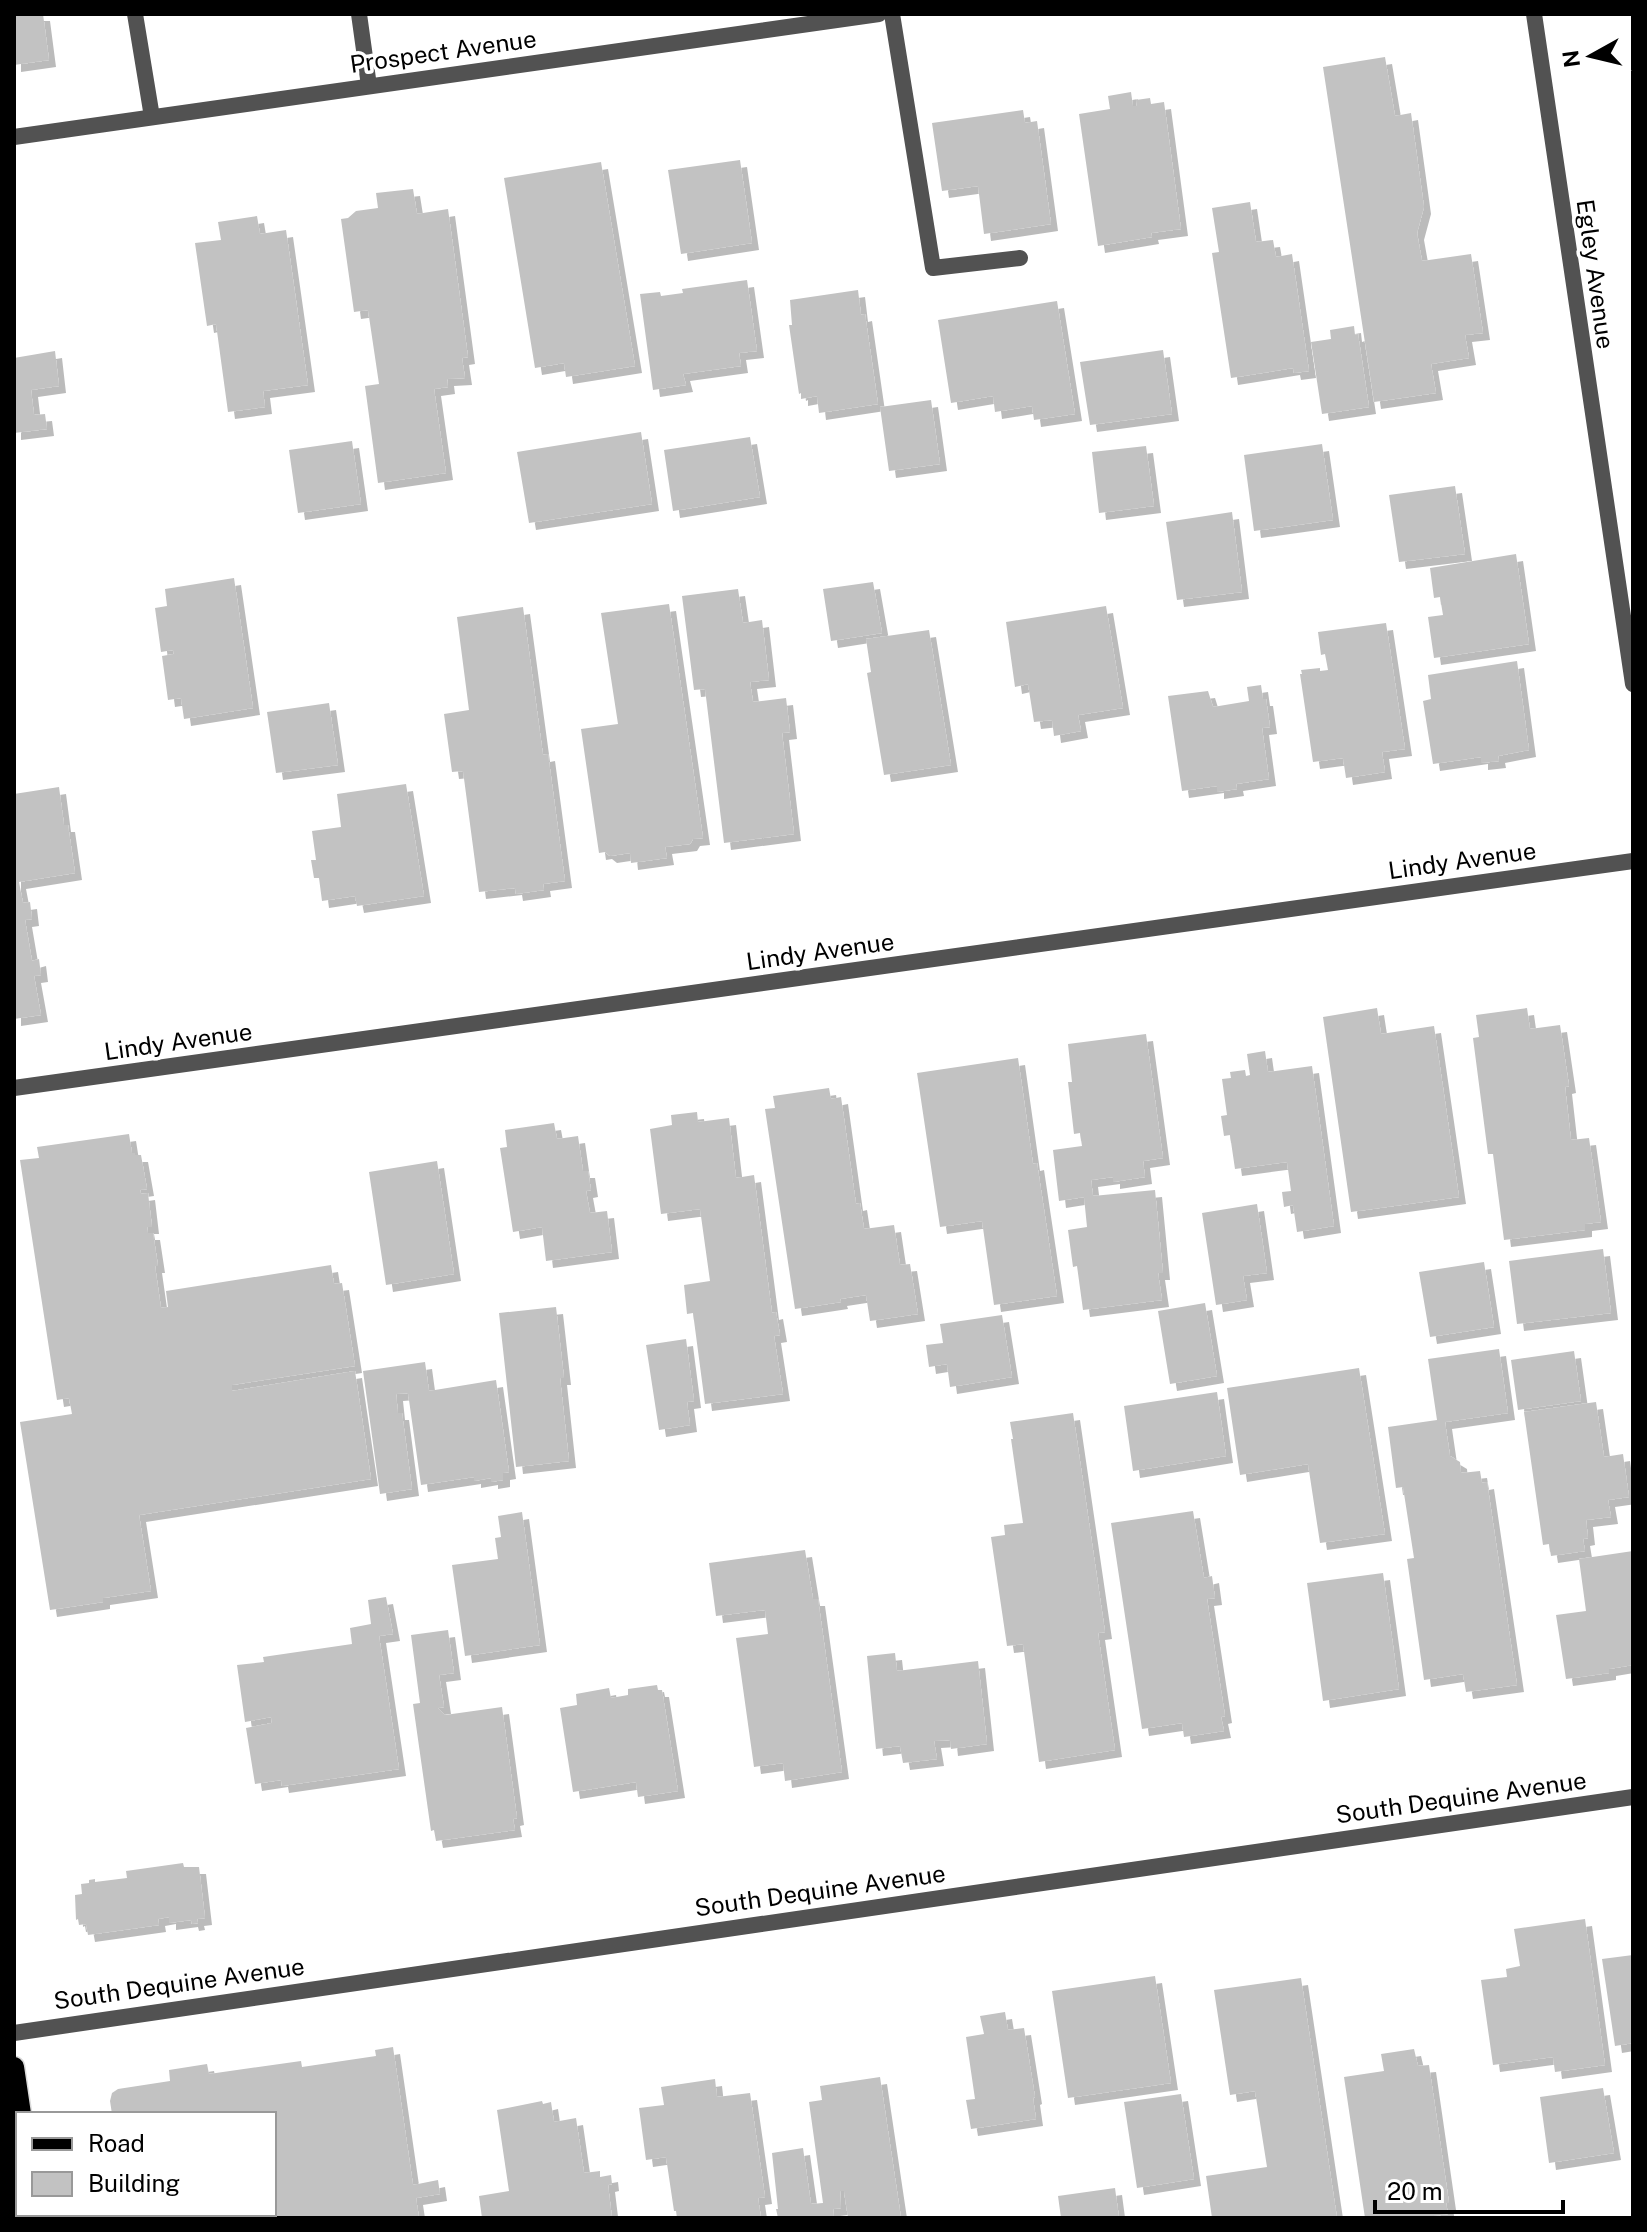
<svg xmlns="http://www.w3.org/2000/svg" width="1647" height="2232" font-family="'Public Sans',sans-serif">
	<style>
		.building { fill: #c2c2c2; filter: url(#shadow) }
		.lines { fill: none; stroke-linecap: round; stroke-linejoin: round }
		.primary-casing { stroke: #dbdbdb; stroke-width: 23 }
		.service { stroke: #525252; stroke-width: 16 }
		.minor { stroke: #525252; stroke-width: 16 }
		.primary { stroke: #000; stroke-width: 20 }
		.labels { text-anchor: middle; dominant-baseline: central; stroke-width: 7; stroke-linejoin: round; paint-order: stroke }
		.street-label { font-size: 24px; fill: #000; stroke: #fff }
	</style>
	<defs>
		<filter id="shadow"><feDropShadow dx="7" dy="7" stdDeviation="0" flood-color="#0004"/></filter>
	</defs>
	<rect width="100%" height="100%" fill="#fff"/>
	<!-- building -->
	<path class="building" d="M14,14H43L49,60L14,65Z
		M1385,57L1395,116L1411,113L1424,207L1417,233L1422,261L1471,254L1483,333L1465,335L1469,358L1431,364L1436,393L1374,402L1323,67Z
		M1131,92L1133,106H1137L1136,100L1150,98L1151,104L1164,102L1181,229L1151,233L1152,237L1098,246L1079,114L1110,109L1108,96Z
		M1023,110L1025,123L1037,121L1051,224L984,234L978,186L942,191L932,123Z
		M740,160L752,243L681,254L668,170Z
		M601,162L635,366L566,377L564,363L535,368L504,178Z
		M413,189L417,214L448,209L468,357L462,358L465,378L447,379L448,387L434,389L446,473L378,483L365,386L379,384L368,310L354,312L341,219L348,218L356,211L378,208L376,193Z
		M1250,202L1256,242L1273,240L1276,257L1292,254L1309,371L1294,373L1293,368L1231,378L1212,253L1219,252L1212,208Z
		M257,216L260,234L286,230L308,385L263,391L265,407L228,412L216,324L207,326L195,243L221,240L218,222Z
		M747,280L757,351L739,353L741,366L683,374L686,385L653,390L640,294L660,292L661,296L683,293L682,289Z
		M858,290L861,315L865,314L878,404L819,413L817,396L801,399V393L799,394L789,325H792L790,300Z
		M1057,301L1075,414L1034,420L1032,406L995,412L993,396L951,403L938,320Z
		M1354,326L1355,335L1358,334L1369,407L1322,414L1311,342L1331,339L1330,330Z
		M1163,350L1172,414L1090,425L1080,362Z
		M55,351L59,386L31,390L34,415L45,414L47,429L14,433V358Z
		M931,400L940,464L889,471L880,407Z
		M641,432L652,504L529,523L517,452Z
		M750,437L760,497L673,511L664,450Z
		M352,441L361,504L298,513L289,450Z
		M1322,444L1333,520L1254,531L1244,455Z
		M1146,446L1154,506L1099,513L1092,452Z
		M1455,486L1465,554L1399,562L1389,495Z
		M1232,512L1242,592L1177,600L1166,522Z
		M1516,554L1529,644L1434,658L1428,617L1443,615L1440,597L1434,598L1430,568Z
		M234,578L253,708L184,719L181,698L168,700L162,656L174,654L173,650L161,652L155,608L167,606L165,589Z
		M873,582L882,633L831,641L823,589Z
		M738,589L743,623L762,620L769,680L750,682L753,702L786,698L790,732L782,733L794,834L724,843L705,689L694,690L682,596Z
		M669,604L703,838L693,839L690,844L665,847L667,858L631,863L630,853L610,856L605,852L599,853L581,729L618,724L601,613Z
		M1106,606L1123,708L1078,715L1081,731L1054,736L1052,720L1034,722L1028,684L1015,687L1006,622Z
		M523,607L543,755L548,754L565,881L543,884L544,890L516,894L515,888L479,892L463,771L452,772L444,714L469,710L457,617Z
		M1386,623L1405,749L1382,752L1385,772L1346,778L1343,758L1313,762L1300,674H1302L1301,670L1320,668V671L1328,670L1325,654L1321,655L1318,632Z
		M929,630L951,765L884,775L867,673L871,672L866,639Z
		M1517,661L1529,750L1498,756L1499,761L1481,763V757L1433,764L1423,701L1431,699L1428,675Z
		M1261,685L1263,699H1266L1270,727L1262,728L1269,779L1236,784L1237,789L1217,792V786L1182,791L1168,696L1208,691L1213,707L1249,701L1247,687Z
		M329,703L338,765L276,773L267,712Z
		M406,784L424,896L357,906L355,896L322,901L319,878H314L311,860H316L312,831L341,827L337,794Z
		M59,787L64,825H68L75,873L19,882L23,903L30,902L32,919L25,920L32,961L39,959L41,975L34,976L41,1015L14,1019V794Z
		M1377,1008L1381,1034L1434,1026L1459,1197L1351,1212L1323,1017Z
		M1527,1008L1530,1029L1560,1025L1569,1086L1565,1087L1571,1140L1589,1138L1601,1222L1585,1224V1230L1504,1240L1493,1154H1488L1473,1038L1479,1037L1476,1015Z
		M1146,1034L1163,1158L1143,1161L1145,1177L1113,1182V1177L1091,1180L1093,1196L1155,1190L1163,1273H1158L1162,1300L1083,1310L1077,1266L1073,1267L1068,1230L1087,1227L1084,1197L1059,1201L1053,1150L1082,1146L1080,1133L1074,1134L1068,1082H1072L1068,1044Z
		M1265,1051L1268,1072L1312,1066L1334,1226L1297,1232L1293,1205L1284,1207L1282,1192L1291,1191L1287,1162L1235,1169L1230,1135L1224,1136L1221,1116L1227,1115L1222,1079L1231,1078L1230,1072L1245,1070L1246,1076L1250,1075L1247,1054Z
		M1018,1058L1033,1164L1037,1163L1057,1296L994,1305L982,1221L940,1227L917,1073Z
		M829,1088L831,1099L841,1097L856,1204L860,1203L864,1229L894,1225L900,1265L910,1264L918,1314L870,1321L866,1295L840,1299L841,1302L795,1309L765,1109L775,1108L773,1096Z
		M697,1112L698,1122L729,1118L736,1178L754,1175L772,1313L776,1312L780,1335L774,1336L783,1394L705,1404L693,1313L687,1314L684,1285L710,1281L700,1209L661,1214L650,1129L672,1125L671,1115Z
		M554,1123L557,1139L578,1136L583,1171H588L591,1190L586,1191L590,1213L607,1211L612,1252L546,1261L542,1227L513,1232L500,1148L507,1147L505,1130Z
		M129,1134L132,1153H135V1155H141L147,1189L140,1190L141,1194L148,1193L152,1227H147L148,1233H153L158,1266H155L161,1308L168,1307L166,1291L331,1265L334,1284L342,1283L355,1366L232,1385V1391L355,1371L371,1479L139,1515L151,1591L103,1598V1602L50,1610L20,1422L72,1414L69,1398L57,1400L20,1160L39,1158L37,1147Z
		M437,1161L454,1274L386,1285L369,1172Z
		M1257,1204L1267,1273L1243,1276L1247,1300L1216,1305L1202,1213Z
		M1603,1249L1611,1313L1517,1324L1509,1261Z
		M1484,1262L1494,1327L1430,1337L1419,1272Z
		M1205,1303L1217,1376L1170,1384L1158,1311Z
		M556,1307L564,1378H560L569,1461L516,1467L499,1313Z
		M1002,1315L1012,1377L950,1387L947,1364L929,1367L926,1345L943,1343L940,1324Z
		M686,1339L694,1401L687,1402L690,1425L659,1430L646,1345Z
		M1499,1349L1508,1413L1445,1422L1450,1456L1460,1462L1461,1473L1480,1471L1482,1483L1487,1482L1517,1685L1466,1692L1463,1674L1424,1680L1407,1559L1414,1558L1403,1487L1396,1488L1388,1427L1437,1420L1428,1359Z
		M1574,1351L1581,1401L1518,1410L1511,1360Z
		M425,1362L429,1391L496,1380L509,1472L503,1473V1480L491,1482V1478L474,1481V1477L421,1485L408,1393L396,1394L398,1413H402L412,1489L380,1494L363,1371Z
		M1359,1368L1385,1534L1320,1543L1308,1464L1240,1475L1227,1388Z
		M1217,1392L1226,1456L1133,1471L1124,1406Z
		M1596,1402L1604,1457L1623,1454L1629,1497L1608,1500L1611,1517L1586,1520L1588,1538L1583,1539L1585,1551L1551,1556L1549,1544L1543,1545L1524,1412Z
		M1073,1413L1105,1632L1098,1633L1115,1750L1039,1762L1023,1644L1007,1646L991,1537L1005,1535L1004,1525L1023,1523L1011,1439H1013L1010,1422Z
		M1193,1511L1204,1578L1212,1576L1215,1598L1207,1599L1225,1716L1221,1717L1224,1731L1184,1737L1182,1723L1142,1729L1111,1523Z
		M522,1512L540,1645L465,1656L452,1565L498,1559L495,1538L501,1537L498,1516Z
		M805,1550L813,1599H818L842,1772L785,1781L783,1763L754,1767L736,1638L768,1634L765,1610L716,1616L709,1563Z
		M1633,1551V1665L1609,1669V1673L1566,1679L1556,1615L1586,1611L1579,1559Z
		M1383,1573L1399,1689L1323,1701L1307,1583Z
		M386,1597L393,1634L379,1636L399,1769L282,1786L281,1780L255,1784L246,1728L272,1723L271,1717L245,1722L237,1665L264,1662L263,1657L352,1644L350,1628L371,1624L368,1600Z
		M448,1630L454,1673L439,1675L444,1707L438,1708L445,1715L502,1707L517,1818L513,1819L515,1830L436,1841L434,1830L431,1831L413,1704L420,1703L411,1635Z
		M895,1653L897,1671L978,1661L987,1744L951,1749L950,1740L934,1741L937,1759L903,1763L900,1746L876,1749L867,1656Z
		M657,1685L658,1690H662L678,1791L638,1797L636,1782L573,1792L560,1708L577,1705L576,1694L609,1688L611,1698L628,1695V1689Z
		M183,1863L184,1867H199L205,1918L197,1919L198,1923L192,1924L191,1920L169,1923V1917L158,1919L159,1925L88,1935L86,1924L79,1925L78,1919L76,1920L75,1895L82,1894L81,1884L89,1883V1880L95,1879V1882L127,1878L126,1871Z
		M1585,1919L1605,2065L1555,2072L1553,2057L1493,2065L1481,1980L1507,1977L1506,1969L1520,1966L1514,1929Z
		M1633,1955V2043L1615,2046L1602,1959Z
		M1155,1976L1171,2083L1068,2098L1052,1991Z
		M1301,1978L1337,2218H1212L1206,2176L1267,2167L1255,2091L1230,2095L1214,1990Z
		M1005,2012L1008,2030L1024,2028L1035,2097L1033,2098L1036,2119L971,2129L966,2100L975,2099L966,2037L984,2034L980,2016Z
		M393,2047L413,2185L438,2180L440,2194L416,2198L419,2218H135V2214H274V2114H112L110,2101L112,2093L118,2089L170,2081L169,2070L207,2064L209,2074L301,2061L302,2067L376,2056L375,2050Z
		M1414,2049L1418,2066L1429,2065L1449,2203H1446L1448,2214L1419,2218H1365L1344,2077L1384,2071L1381,2054Z
		M880,2077L901,2218H848L844,2191H840L841,2208L833,2209L834,2218H778L776,2209H778L772,2153L803,2148L811,2204L823,2203L809,2102L822,2100L820,2086Z
		M715,2079L717,2097L750,2093L765,2197L758,2198L761,2218H677L676,2211H674L666,2157L646,2160L639,2108L664,2105L661,2087Z
		M1603,2088L1614,2153L1549,2163L1540,2097Z
		M1181,2094L1194,2179L1137,2188L1124,2102Z
		M542,2101L543,2104L551,2102L554,2122L576,2118L584,2173L600,2171V2177L611,2175L612,2184L608,2185L612,2218H482L479,2196L509,2191L497,2110Z
		M1115,2188L1119,2218H1061L1058,2196Z"/>
	<g class="lines">
		<defs>
			<path id="primary" d="M14,2067L21,2114
				M35,2214L36,2218"/>
		</defs>
		<!-- primary casing -->
		<use href="#primary" class="primary-casing"/>
		<!-- service -->
		<path class="service" d="M135,14L152,117
			M359,14L369,86
			M892,14L933,268L1020,258"/>
		<!-- minor -->
		<path class="minor" d="M1534,14L1633,684
			M14,137L879,14
			M14,1088L1633,861
			M14,2033L1633,1797"/>
		<!-- primary -->
		<use href="#primary" class="primary"/>
	</g>
	<g class="labels">
		<!-- street labels -->
		<g class="street-label">
			<text transform="translate(443 51) rotate(-8)">Prospect Avenue</text>
			<text transform="translate(1596 274) rotate(82)">Egley Avenue</text>
			<text transform="translate(1462 860) rotate(-8)">Lindy Avenue</text>
			<text transform="translate(820 951) rotate(-8)">Lindy Avenue</text>
			<text transform="translate(178 1041) rotate(-8)">Lindy Avenue</text>
			<text transform="translate(1461 1797) rotate(-8)">South Dequine Avenue</text>
			<text transform="translate(820 1890) rotate(-8)">South Dequine Avenue</text>
			<text transform="translate(179 1983) rotate(-8)">South Dequine Avenue</text>
		</g>
	</g>
	<!-- border -->
	<rect width="1647" height="2232" fill="none" stroke="#000000" stroke-width="32"/>
	<!-- legend -->
	<rect x="16" y="2112" width="260" height="104" fill="#ffffff" stroke="#999999" stroke-width="2"/>
	<rect x="32" y="2138" width="40" height="12" fill="#000000" stroke="#999999" stroke-width="2"/>
	<text x="88" y="2152" font-size="24" fill="#000000">Road</text>
	<rect x="32" y="2172" width="40" height="24" fill="#c2c2c2" stroke="#999999" stroke-width="2"/>
	<text x="88" y="2192" font-size="24" fill="#000000">Building</text>
	<!-- north arrow -->
	<g transform="translate(1591 56) rotate(262)" stroke="#ffffff" stroke-width="6" paint-order="stroke">
	<path d="M0-6L14 30L0 20L-14 30Z" fill="#000000"/>
	<text y="-12" font-size="22" font-weight="bold" text-anchor="middle" fill="#000000">N</text>
	</g>
	<!-- scale -->
	<path d="M1375 2200v12h188v-12" fill="none" stroke="#000000" stroke-width="4"/>
	<text x="1387" y="2200" font-size="24" fill="#000000" stroke="#ffffff" stroke-width="6" paint-order="stroke">20 m</text>
</svg>
